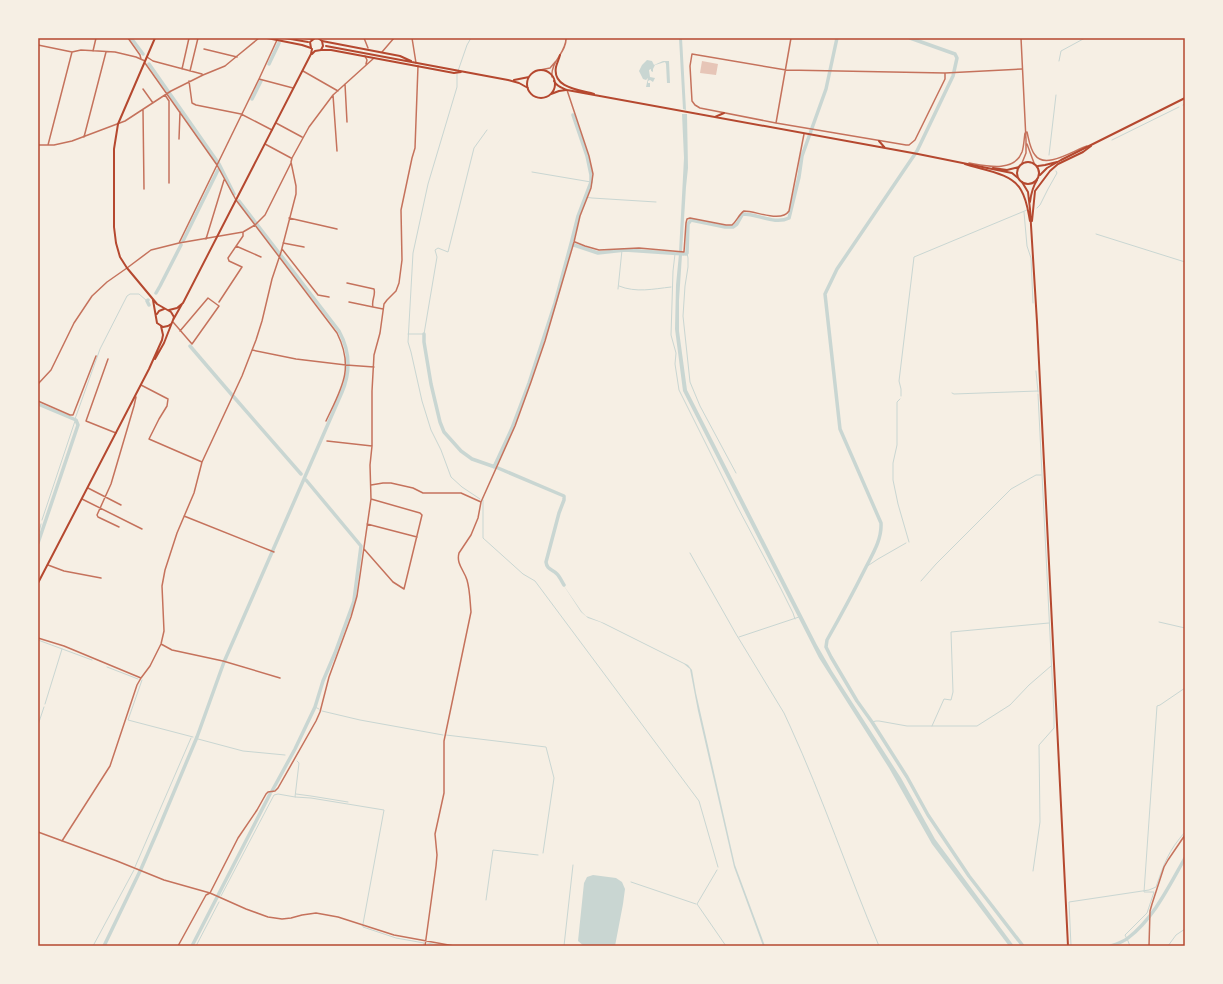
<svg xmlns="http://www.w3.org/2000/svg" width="1223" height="984" font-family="'Work Sans',sans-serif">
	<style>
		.water { fill: #c9d6d2 }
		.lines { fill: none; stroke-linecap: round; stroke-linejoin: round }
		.stream { stroke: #c9d6d2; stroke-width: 1 }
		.canal { stroke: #c9d6d2; stroke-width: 3.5 }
		.building { fill: #e6c5b7 }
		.minor { stroke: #c5725c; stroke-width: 1.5 }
		.tertiary { stroke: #c5725c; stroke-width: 1.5 }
		.secondary { stroke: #b5482f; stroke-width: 2 }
		.primary { stroke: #b5482f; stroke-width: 2 }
		.neatline { fill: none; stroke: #b5482f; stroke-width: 1.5 }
	</style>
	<rect width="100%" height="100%" fill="#f6efe4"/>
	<!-- water -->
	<path class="water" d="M679,38H682L686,110L683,109Z
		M647,60L652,61L654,65L663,61H669L670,83H667L666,64L665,62C664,62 656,65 655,65L653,69V72L651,71V69L649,70L650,77L655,78L653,82L650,80L648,81V83H650V87H646L648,78L646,80L643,79L639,71L642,65Z
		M682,114H687L688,168L686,187L682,252H679L684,158Z
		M679,254L682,255L679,300V331L687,390L817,645L832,671L901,778L935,839L1014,946H1009L932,844L889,768L819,658L683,391L675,329L676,285Z
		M562,583L582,612L586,616L604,623L688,665L692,670L696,693L735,865L765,946H763L734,867L698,711L690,669L684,664L600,622L588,618L581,612Z
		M593,875L616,878L622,882L625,889L623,904L615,946H584L578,941L584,883L587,877Z"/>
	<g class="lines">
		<!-- stream -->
		<path class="stream" d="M1059,61L1061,51L1085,38
			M458,71L467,45L471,38
			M457,74V87L428,184L413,253L408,342L411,352L422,401L431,430L441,450L451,477L462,487L480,499
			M1183,105L1185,104
			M1112,140L1179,107
			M1049,155L1056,95
			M532,172L591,182
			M585,197L592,198L656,202
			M1037,208L1040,205L1048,189L1057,173L1056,171
			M1024,212L1027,246L1031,258L1033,303
			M1096,234L1185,262
			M687,253L688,258V267L685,286L683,316L690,382L700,406L736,473
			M675,254L673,271L671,335L676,353L675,364L679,390L737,506L780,587L793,613L795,619
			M619,286C636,293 653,289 671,287
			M618,289L622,250
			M408,334H424L437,257L435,250L438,248L448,252L474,148L487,130
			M1036,371L1038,392
			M952,393L954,394L1038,391
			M901,396V389L899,381L914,257L1027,210
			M900,399L897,402V445L893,463V480L898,504L909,542
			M75,419L100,349L127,296L130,294H139L147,301
			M483,500V538L523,574L535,581L699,801L718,867
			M42,520L75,421
			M38,537L41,524
			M690,553L736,634L784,713L790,726C823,798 848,873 879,946
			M866,567L878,559L906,543
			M921,581L936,564L1011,489L1036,475H1041
			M1159,622L1185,628
			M739,637L799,617
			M38,640L92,660
			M107,667L138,679
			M142,680L128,720L193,737
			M45,704L62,649
			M315,707L319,709
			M322,711L360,720L443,735
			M872,722L876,721H879L907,726H977L1010,705L1029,685L1051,666
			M38,725L44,707
			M932,726L944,699L951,700L953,692L951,632L1049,623
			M446,735L546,747L554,778L543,853
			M196,737H197
			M198,739L243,751L285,755
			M297,761L299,763L295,797L311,798L384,810L363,924
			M296,794L311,796L348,802
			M135,867L191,738
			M717,870L697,904L726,946
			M1033,871L1040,822L1039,745L1054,728V715L1038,394
			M631,882L696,904
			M221,896L274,795L278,794L295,797
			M486,900L493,850L538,855
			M363,926V927L396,938L424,943L423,946
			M427,943L444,946
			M93,946L134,870
			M196,946L219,902
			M564,946L573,865
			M1071,946L1069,902L1149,890L1156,887C1164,864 1168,851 1185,832
			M1130,946L1128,941L1125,935L1147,913L1154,892H1144L1157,706L1160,705L1185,688
			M1168,946L1176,935L1185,929"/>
		<!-- canal -->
		<path class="canal" d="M131,38L143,54
			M910,38L955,54L957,58L953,76L917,151L837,269L825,294L840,429L881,523C882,540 872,555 865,569C853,593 840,617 827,640L826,647L831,657L857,701L872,722L907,777L928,815L969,876L1023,946
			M149,64L219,164L234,194
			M269,64L279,43
			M252,99L261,81
			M183,241L218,170
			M571,244L598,253L625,250L684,254
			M686,254L687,253L688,224L691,220L725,227H733L737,224L742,215L743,214C758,214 775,225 789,218L799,177L802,156L826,89L837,38
			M156,293L160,286L181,245
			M148,300L147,301L149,305
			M424,334V342L431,384L440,422L444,432L461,451L472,459L495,467
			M190,346L232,395
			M233,396L301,474
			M38,404L76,420L78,425L38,543
			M494,467L512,428L529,383L555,303L572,240L578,216L591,182V175L587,156L573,115
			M498,468L564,496V500L559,513L546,562C547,570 552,569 557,574C560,577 562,582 564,585
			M306,480L361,546L354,600
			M272,791L295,749L315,707L323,681L335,653L354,601
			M104,946L141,869L158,830L197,737L224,662L342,392C351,371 350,351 339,331L239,201
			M192,946L270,794
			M1111,946C1117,944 1123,942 1128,938C1154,918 1169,886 1185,858"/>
	</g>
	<!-- building -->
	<path class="building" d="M702,61L718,64L716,75L700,73Z"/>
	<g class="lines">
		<!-- minor -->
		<path class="minor" d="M128,38L140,55L141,59
			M364,38L368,48
			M412,38L416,63
			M38,45L72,52L81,50L115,52L136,57L145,61
			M204,49L237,57
			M93,51L96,38
			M382,52L394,38
			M365,56L367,60L366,64
			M147,57L153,61L202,74
			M145,63L217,165L236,200L337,333C355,369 341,389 326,421
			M182,69L189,38
			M540,70L550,68L556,61
			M190,71L198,38
			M303,71L338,91
			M945,73V79L915,140L909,145H906L776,123L700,108L695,105L692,101L690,66L692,54L786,70L945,73L1022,69
			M552,77C550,62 567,52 566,38
			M259,79L293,88
			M189,81L192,103L196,105L241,114L272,130
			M345,84L347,122
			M143,89L153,103
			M165,95L169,101V183
			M333,95L337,151
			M143,110L144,189
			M276,123L302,137
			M776,123L791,38
			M84,137L106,52
			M179,139L180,112
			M265,144L291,158
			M38,145H54L72,141L125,121L171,91L203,75L225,66L231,61L259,38
			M48,145L72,52
			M289,218L337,229
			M206,239L224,180
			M575,242L585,246L599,250L639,248L684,252L686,223L687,219L690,218L726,225H732C737,221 739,214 744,211C756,211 781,223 789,211L804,134
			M179,243L259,79L277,40
			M283,243L304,247
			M236,246L261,257
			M282,249L318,295L329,297
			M347,283L374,289C376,295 371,301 373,307L383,309
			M219,302L242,267L229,261L228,258L243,236V232
			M349,302L373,307
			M173,322L192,344L219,306L208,298L180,331
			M252,350L296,359L346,365L374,367
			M108,359L86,421L116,433
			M38,384L51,370L74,323L92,296L107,282L127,268L151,250L179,243L243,232L255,225L265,215L291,163
			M141,385L168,399L167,406L159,419L149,439L202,462
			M38,401L70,415H73L96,356
			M327,441L372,446
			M371,485L383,483H391L413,488L423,493H461L481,502
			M88,488L121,505
			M82,499L142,529
			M184,516L274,552
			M367,524L417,537
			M119,527L98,517L97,515L111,484L134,406L136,397
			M364,549L393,582L404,589L422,515L420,513L371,499
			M48,565L64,571L101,578
			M38,638L64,646L141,678
			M161,644L172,650L223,661L280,678
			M38,832L117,861L164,880L210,893L246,909L268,917L282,919L291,918L302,915L316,913L338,917L394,935L454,946
			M62,841L110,766L137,685L141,678L150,666L161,644L164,631L162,586L165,570L177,533L194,493L202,462L242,376L256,340L262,321L272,279L281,252L296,194V186L291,162L292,158L309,127L333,95L374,58
			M178,946L206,895L210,893L238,838L257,810L266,794L268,792L275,791L278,788L316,721L320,712L329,677L351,617L357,596L371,499L370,465L372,446V391L374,355L380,333L384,304L387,300L396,291L399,283L402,260L401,210L412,158L415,148L418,66
			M425,946L436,866L437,855L435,834L444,793V741L471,612C470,602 470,590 467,580C464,570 456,564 459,553L471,535L478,518L481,502L515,426L531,382L545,341L574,242L580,216L591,188L593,174L589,156L567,90
			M1149,946L1150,911L1152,904L1164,867L1168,860L1185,835"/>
		<!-- tertiary -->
		<path class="tertiary" d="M1021,38L1026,140V153L1022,163
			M1027,132C1029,140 1030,149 1035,155C1045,170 1074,150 1087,146
			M1027,144L1034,163
			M969,163C986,166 1014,173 1022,152C1024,146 1024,139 1025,133"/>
		<!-- secondary -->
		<path class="secondary" d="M155,38L118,124L114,149V227L116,243L120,257L127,268L157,304L171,312L174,317L173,320
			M311,48L310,42L315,38
			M312,54L315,51L321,50L323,46L322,41L318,38
			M965,164C983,170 1012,173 1021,190C1027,200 1028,211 1030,221
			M1022,182L1028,192L1030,209L1037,322L1068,946
			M1030,202C1031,194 1032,188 1037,180
			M1032,221L1035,191L1050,171L1058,164L1083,152L1091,146
			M153,300L157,323L163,327L168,326L171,324
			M169,310L177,308L183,303L311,54L312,49
			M157,314L159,311L164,309
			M155,359L164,343L173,320L182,304
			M38,583L149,369L162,340L163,335L161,326"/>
		<!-- primary -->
		<path class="primary" d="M267,38L302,45L311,48
			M285,38L308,42
			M304,38L313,39
			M322,41L400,56L411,61
			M326,46L508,80L519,83L528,88
			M321,50H331L454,73L461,72
			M560,55C559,59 557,63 556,67C552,88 580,90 594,94
			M527 84a14 14 0 1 1 28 0a14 14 0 1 1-28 0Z
			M514,80L529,77
			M554,81C557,87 562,88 567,90L918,154L1012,173L1018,178
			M551,94L559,91L566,90
			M715,117L724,113
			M879,141L885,148
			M1017 173a11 11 0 1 1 22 0a11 11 0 1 1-22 0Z
			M1038,166L1045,165L1057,162
			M993,168L1007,170L1019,167
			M1040,175L1047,168L1061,160L1185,98"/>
	</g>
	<!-- border -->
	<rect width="1223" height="984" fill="none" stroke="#f6efe4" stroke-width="78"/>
	<rect x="39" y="39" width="1145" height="906" class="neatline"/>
</svg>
